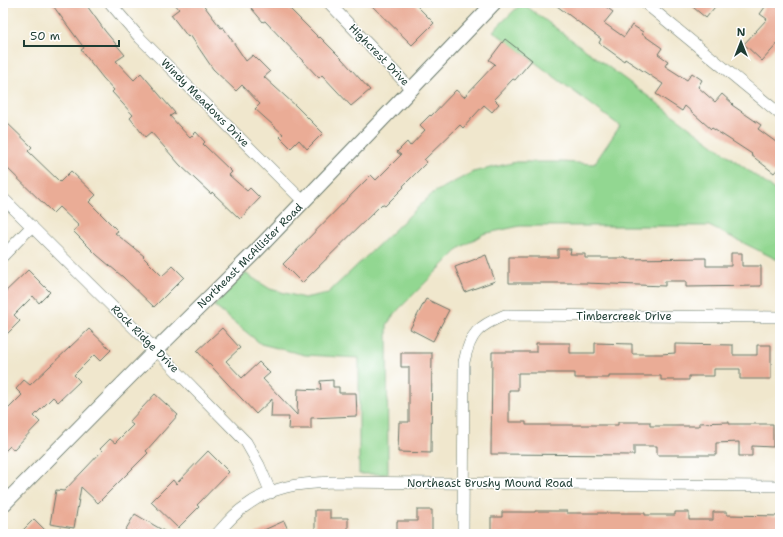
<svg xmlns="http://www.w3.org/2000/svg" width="783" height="537" font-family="'Shantell Sans',sans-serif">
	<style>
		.green { fill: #92d791; stroke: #588a62 }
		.building { fill: #eaac96 }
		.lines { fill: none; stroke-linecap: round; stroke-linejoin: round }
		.minor-casing { stroke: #68786a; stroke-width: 12 }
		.tertiary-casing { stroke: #68786a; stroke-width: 16 }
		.minor { stroke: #fff; stroke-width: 11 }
		.tertiary { stroke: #fff; stroke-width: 14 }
		.labels { text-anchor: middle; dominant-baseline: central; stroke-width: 3; stroke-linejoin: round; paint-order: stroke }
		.street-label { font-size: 11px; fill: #1f3d34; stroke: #fff }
	</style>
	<rect width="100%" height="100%" fill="#fff"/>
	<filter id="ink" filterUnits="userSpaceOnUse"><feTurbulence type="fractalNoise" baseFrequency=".025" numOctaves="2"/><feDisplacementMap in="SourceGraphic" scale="8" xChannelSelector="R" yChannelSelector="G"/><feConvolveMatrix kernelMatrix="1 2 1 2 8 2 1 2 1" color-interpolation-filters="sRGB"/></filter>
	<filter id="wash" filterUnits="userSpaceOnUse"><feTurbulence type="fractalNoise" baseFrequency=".012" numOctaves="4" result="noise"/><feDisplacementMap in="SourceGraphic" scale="16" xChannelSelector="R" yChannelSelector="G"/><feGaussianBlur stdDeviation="0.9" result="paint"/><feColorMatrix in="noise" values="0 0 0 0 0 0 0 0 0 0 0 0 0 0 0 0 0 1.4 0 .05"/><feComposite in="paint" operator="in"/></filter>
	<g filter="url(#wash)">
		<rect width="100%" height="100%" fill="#f0e7cd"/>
		<!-- green -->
		<path class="green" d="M522,3L780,194V261L709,226H520L483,234L460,248L398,310L392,317L387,325L388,474H359V358L305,355L261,344L214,306L245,273L270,289L304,298L328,293L433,193L473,172L516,162H561L594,164L620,126L493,31Z"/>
		<g id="blocks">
			<!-- building -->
			<path class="building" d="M51,3H85L105,31L125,55L116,61L134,80L141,73L175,113L170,116L190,138L196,132L205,142L203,144L232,172L229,175L247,191L250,188L260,198L240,219L212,192L211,194L180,165L151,132L145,137L130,118L133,115L112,92L114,90L103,78L81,50L84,48Z
				M174,3H202L221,28L223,27L246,61L253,55L270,72L264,77L296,106L323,133L307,149L299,140L291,148L280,137L283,134L255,109L260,104L242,85L236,91L213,69L190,35L188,37L171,15L179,9Z
				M247,3H284L319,38L320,37L342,59L370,90L351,106L322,75L319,78L265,21L263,22Z
				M369,3H414L434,23L412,45Z
				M553,3H601L613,12L604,23L624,37L632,25L643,32L642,34L662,48L658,54L668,61L665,66L687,80L692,73L702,80L698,87L715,102L722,94L733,104L732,105L761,125L758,129L780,145V166L774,173L751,155L752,154L712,128L711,129L685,106L682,111L656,94L663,84L625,59L624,61L599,43L601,39Z
				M688,3H718L706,18Z
				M768,3H780V41L762,61L744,44L767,19L760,14Z
				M505,39L532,60L515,80L513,79L494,99L499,104L492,112L484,105L463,128L460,125L424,160L427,162L403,186L404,187L385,206L382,204L302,283L283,264L371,175L376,180L401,155L397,152L407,142L410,146L425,130L420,125L430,115L431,116L456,90L464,97L495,64L489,60Z
				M3,119L32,147L28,151L60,182L71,171L96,195L89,202L118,231L115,233L144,256L143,257L162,276L173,266L184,277L154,307L123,277L97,255L73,231L79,226L59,207L53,213L3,164Z
				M558,249H571L570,254H585V258H626V259L706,258V266H731V253H742V266H761V286L686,287V281H665V286L585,283H509V257H558Z
				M486,255L495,281L465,292L455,267Z
				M28,270L50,292L39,303L33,296L14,315L20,321L3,338V294Z
				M426,299L449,310L433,341L410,329Z
				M222,328L240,348L226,361L242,378L259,362L270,373L263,379L297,415L298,389L321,390L320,381L333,380V387H339V393H356L357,416L311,418V429H288L289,417H271L272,399L256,414L197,351Z
				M89,329L111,350L100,361L94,355L74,375L80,381L58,402L53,397L34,416L40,422L13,450L10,446L3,453V414L22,395L16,389L24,380L30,385Z
				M536,343H570V353H595V343L632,344V354H661L675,353V344L733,345V355H757V345H771V379H740V369H714V376H689V380H661V376H609V378H575V373H518V390H509V422H526V425H618V422H650V426H699V423L729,422V424H773V447L752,446V456H739V442L716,443V455H657V446H634V455L491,454L492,352H536Z
				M401,353H432L431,453L398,452L399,422H409V367H401Z
				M155,394L178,415L146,451L148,453L98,503L81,487L74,528L50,524L56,490L64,491L102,451L100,449L110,439L115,443L133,425L129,422Z
				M208,451L229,472L197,505L199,507L178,528L151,502L173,480L176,484Z
				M315,510H330V518H348V534H315Z
				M417,510H432V534H397V521H417Z
				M535,511H567V513H645V515H675V512H689V520H713V512H727V515L780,516V534H491V517H502V512H535Z
				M135,514L169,534H123Z
				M34,519L49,534H19Z
				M284,521L290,534H255Z"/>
		</g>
	</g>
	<g filter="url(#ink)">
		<use href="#blocks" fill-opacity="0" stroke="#68786a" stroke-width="1"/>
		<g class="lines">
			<defs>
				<path id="minor" d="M110,3L140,38L303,201
					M329,3L412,90
					M645,3L780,114
					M3,198L156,350L246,442L259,465L271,493
					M3,256L32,226
					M217,534C225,525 233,515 243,508C271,486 299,483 333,482L780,486
					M463,534L464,362C470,333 478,326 505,315L780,317"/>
				<path id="tertiary" d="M3,505L156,350L255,252L494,3"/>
			</defs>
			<!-- minor casing -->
			<use href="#minor" class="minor-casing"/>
			<!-- tertiary casing -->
			<use href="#tertiary" class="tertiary-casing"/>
			<!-- minor -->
			<use href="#minor" class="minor"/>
			<!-- tertiary -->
			<use href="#tertiary" class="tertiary"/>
		</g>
	</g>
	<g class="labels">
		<!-- street labels -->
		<g class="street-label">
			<text transform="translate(379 55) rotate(46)">Highcrest Drive</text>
			<text transform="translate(205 103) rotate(45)">Windy Meadows Drive</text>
			<text transform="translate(250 256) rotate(-45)">Northeast McAllister Road</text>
			<text x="624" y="316">Timbercreek Drive</text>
			<text transform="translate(145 339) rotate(45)">Rock Ridge Drive</text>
			<text x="490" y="483">Northeast Brushy Mound Road</text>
		</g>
	</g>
	<!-- margin -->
	<rect width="783" height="537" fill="none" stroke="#fff" stroke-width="16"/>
	<!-- north arrow -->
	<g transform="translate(741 42)" stroke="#ffffff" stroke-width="3" paint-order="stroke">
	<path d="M0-3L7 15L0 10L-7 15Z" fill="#1f3d34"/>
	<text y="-6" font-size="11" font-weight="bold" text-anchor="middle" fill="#1f3d34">N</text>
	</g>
	<!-- scale -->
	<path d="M24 40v6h95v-6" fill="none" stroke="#1f3d34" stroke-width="2"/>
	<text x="30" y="40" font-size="12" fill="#1f3d34" stroke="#ffffff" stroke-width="3" paint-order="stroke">50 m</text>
</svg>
